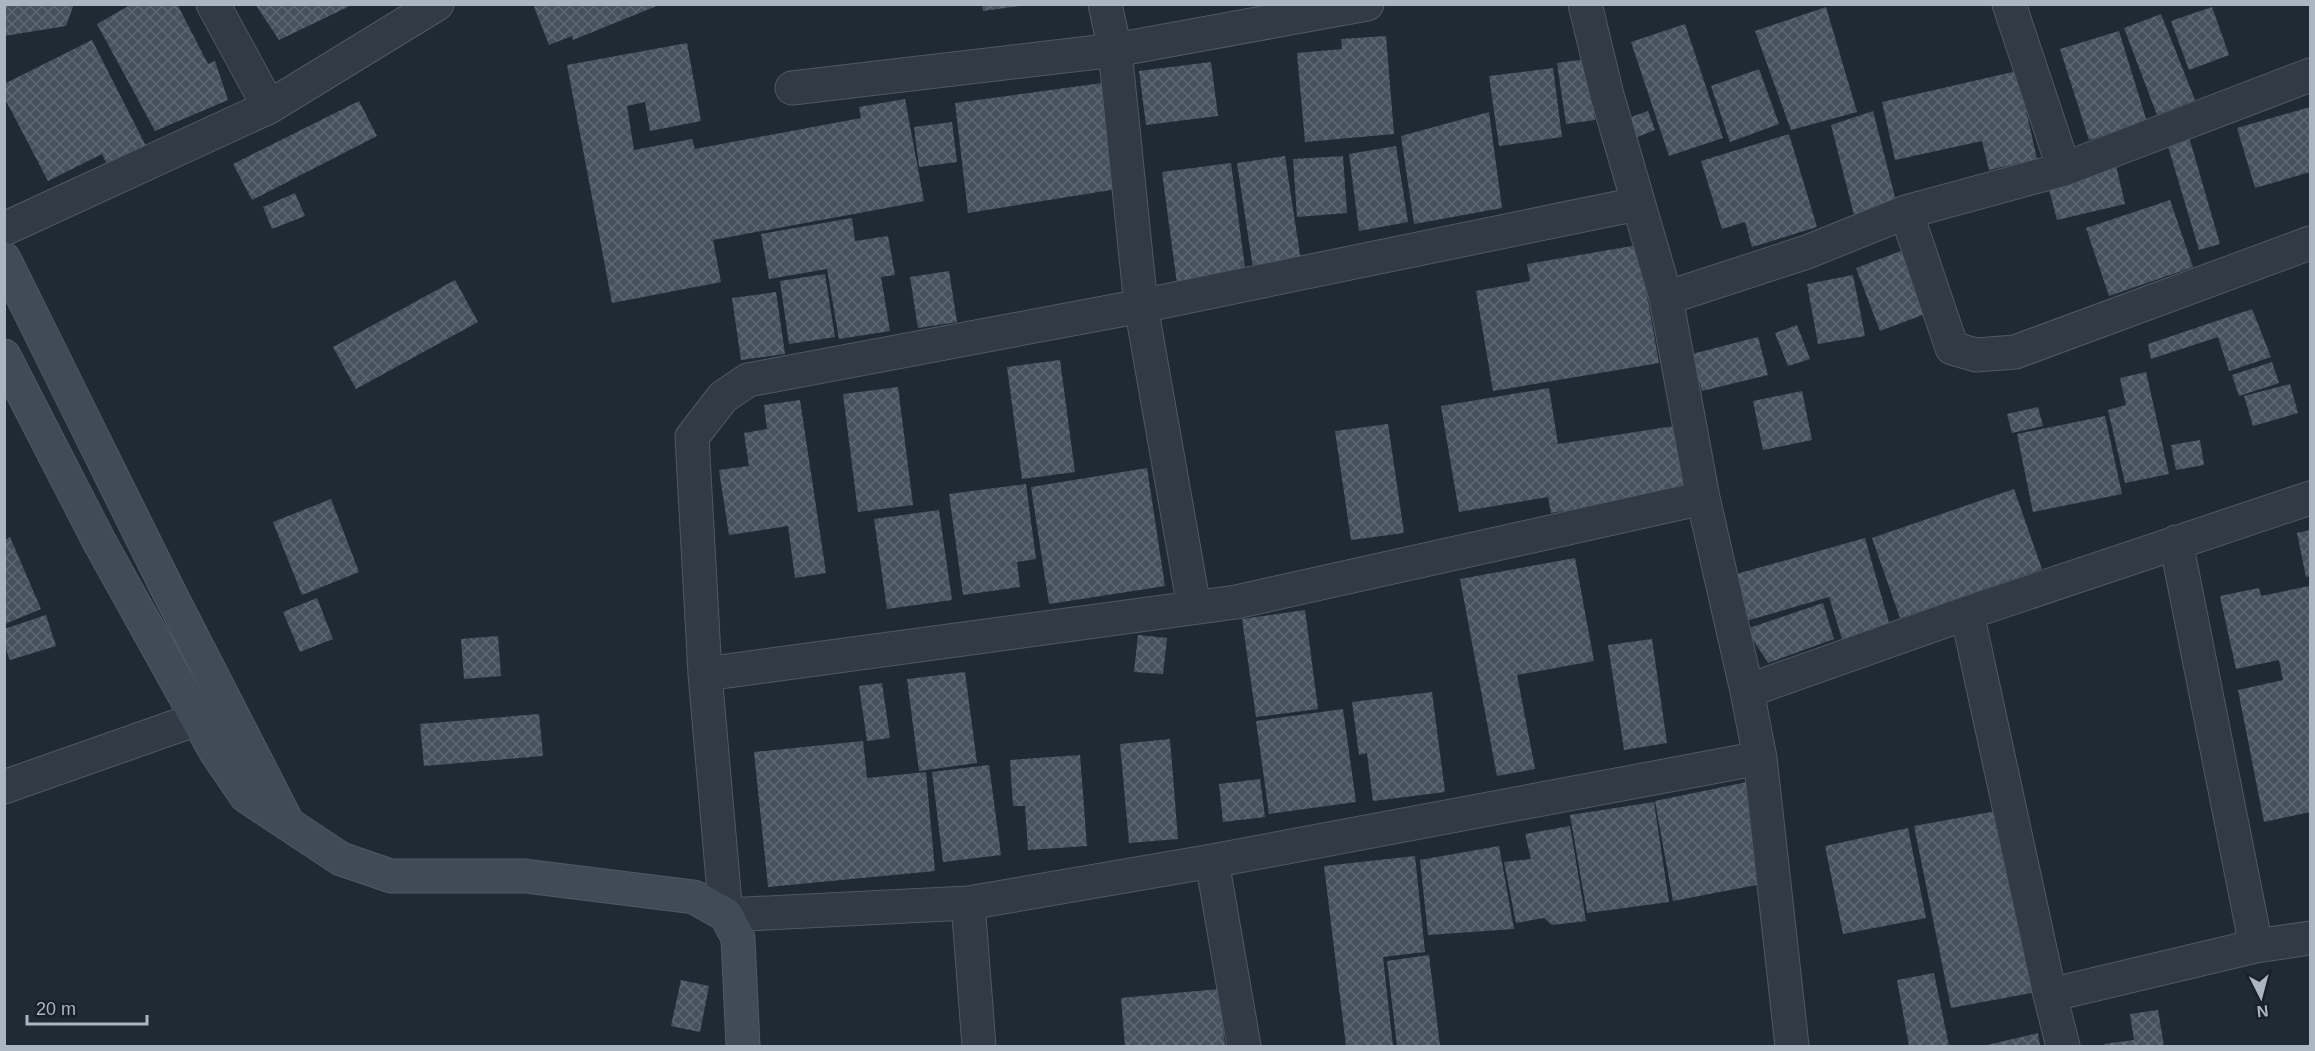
<svg xmlns="http://www.w3.org/2000/svg" width="2315" height="1051" font-family="Helvetica,sans-serif">
	<style>
		.building { fill: url(#building-cross-hatch) }
		.lines { fill: none; stroke-linecap: round; stroke-linejoin: round }
		.street-casing { stroke: #505963; stroke-width: 35 }
		.secondary-casing { stroke: #505963; stroke-width: 35 }
		.street { stroke: #323b45; stroke-width: 33 }
		.secondary { stroke: #404b58; stroke-width: 33 }
	</style>
	<defs>
		<pattern id="building-cross-hatch" width="8" height="8" patternUnits="userSpaceOnUse" patternTransform="scale(1.5)"><rect width="8" height="8" fill="#45515e"/><path d="M0 0l8 8M0 8l8-8" fill="none" stroke="#5d6873"/></pattern>
	</defs>
	<rect width="100%" height="100%" fill="#1f2a34"/>
	<!-- building -->
	<path class="building" d="M74,4L66,26L4,36V5Z
		M132,4H177L208,64L215,61L228,100L155,131L97,24Z
		M255,4H354L279,40Z
		M539,4H659V5L573,40L572,36L549,45L534,7Z
		M982,4H1019V6L983,11Z
		M1826,7L1857,112L1791,130L1755,31Z
		M2212,7L2229,55L2189,70L2171,21Z
		M2161,14L2195,100L2157,115L2124,28Z
		M1685,24L1723,138L1669,156L1631,42Z
		M2119,31L2147,122L2089,140L2060,49Z
		M1386,36L1394,134L1305,142L1297,53L1342,49L1341,39Z
		M92,40L149,152L110,171L102,154L48,181L4,97V84Z
		M687,43L701,121L650,131L645,102L627,106L634,150L692,139L695,149L861,118L859,107L905,99L924,201L713,240L721,282L612,303L567,65Z
		M1587,59L1595,120L1566,124L1557,63Z
		M1211,62L1218,116L1146,125L1139,71Z
		M1553,68L1562,137L1499,146L1489,76Z
		M1759,69L1779,124L1730,142L1711,86Z
		M2017,71L2037,159L1989,170L1982,141L1895,160L1882,102Z
		M1102,83L1117,189L968,213L955,103Z
		M359,101L377,136L252,200L233,164Z
		M2310,107V172L2255,188L2237,128Z
		M1648,111L1655,130L1627,141L1620,121Z
		M1873,111L1897,205L1854,215L1831,125Z
		M1489,112L1502,208L1414,224L1401,136Z
		M952,122L957,162L919,167L914,127Z
		M1789,134L1817,227L1752,247L1745,222L1722,229L1701,161Z
		M2189,137L2220,244L2199,250L2167,143Z
		M1396,146L1408,222L1359,231L1349,154Z
		M1285,156L1302,268L1254,275L1237,163Z
		M1343,156L1347,213L1297,217L1293,159Z
		M1231,163L1246,275L1177,284L1162,172Z
		M2116,165L2125,204L2057,220L2047,182Z
		M295,193L305,216L272,229L263,207Z
		M2170,200L2193,267L2109,296L2086,228Z
		M852,218L855,241L888,236L895,275L881,277L890,331L839,339L827,269L769,279L761,234Z
		M1638,245L1659,363L1493,391L1476,291L1530,281L1527,264Z
		M1909,248L1933,311L1880,331L1856,268Z
		M949,271L957,322L918,328L910,277Z
		M825,274L835,337L789,344L780,281Z
		M1853,275L1865,336L1818,344L1807,284Z
		M455,280L478,322L356,389L333,347Z
		M776,292L785,354L741,360L732,298Z
		M2252,309L2271,357L2229,371L2218,337L2151,359L2148,344Z
		M1797,325L1810,359L1788,366L1775,333Z
		M1758,337L1768,375L1702,391L1692,354Z
		M1060,360L1075,472L1022,479L1007,367Z
		M2272,362L2279,383L2239,396L2232,375Z
		M2146,372L2169,474L2125,483L2108,410L2126,405L2120,378Z
		M2290,384L2298,413L2253,426L2244,396Z
		M898,387L913,505L858,512L843,394Z
		M1549,388L1558,444L1674,426L1684,492L1551,513L1548,497L1459,512L1441,406Z
		M1802,391L1812,440L1763,450L1753,401Z
		M800,400L826,573L795,578L788,526L729,535L719,470L749,466L744,433L767,429L764,405Z
		M2038,407L2043,426L2012,433L2007,414Z
		M2105,416L2122,494L2033,512L2017,434Z
		M1388,424L1404,533L1351,540L1335,431Z
		M2200,440L2204,465L2176,470L2171,445Z
		M1147,468L1165,586L1049,604L1031,487Z
		M1026,484L1036,559L1017,562L1020,587L963,595L949,494Z
		M2014,489L2042,569L1900,618L1872,538Z
		M331,499L359,572L302,595L273,522Z
		M939,510L952,600L887,609L874,519Z
		M2310,530V576L2306,577L2297,533Z
		M10,537L41,609L5,624V540Z
		M1865,538L1890,626L1842,639L1829,597L1746,621L1733,575Z
		M1575,558L1594,661L1517,675L1535,769L1497,776L1460,579Z
		M2309,586L2310,595V812L2264,822L2238,690L2283,680L2279,660L2236,669L2220,596L2259,588L2261,596Z
		M317,598L333,639L300,652L283,612Z
		M1823,603L1834,639L1768,663L1746,629Z
		M1305,610L1318,709L1256,717L1242,619Z
		M46,615L56,646L10,660L4,645V629Z
		M1138,635L1167,638L1163,674L1134,672Z
		M498,636L501,676L464,679L461,639Z
		M1652,639L1667,743L1624,750L1608,645Z
		M965,672L977,763L919,771L907,679Z
		M882,683L890,738L867,741L859,686Z
		M1432,692L1445,792L1373,801L1367,753L1359,755L1352,702Z
		M1343,709L1356,802L1269,814L1256,721Z
		M539,714L543,756L424,766L420,724Z
		M1170,739L1178,839L1129,843L1120,744Z
		M863,741L867,778L926,772L935,871L768,887L754,752Z
		M1080,755L1087,846L1028,850L1025,806H1013L1010,760Z
		M989,765L1001,855L943,862L932,772Z
		M1260,779L1265,817L1223,822L1219,784Z
		M1747,782L1767,883L1673,901L1655,801Z
		M1654,802L1669,902L1587,913L1570,815Z
		M2002,810L2036,992L1951,1008L1914,826Z
		M1570,826L1586,921L1552,925L1544,918L1516,923L1504,862L1531,859L1525,834Z
		M1908,828L1926,918L1843,934L1825,846Z
		M1499,846L1514,929L1428,935L1420,860Z
		M1415,856L1425,952L1383,957L1393,1046H1346L1324,866Z
		M1429,955L1440,1046H1397L1387,961Z
		M1934,973L1949,1046H1909L1897,980Z
		M681,980L709,986L700,1032L671,1026Z
		M1219,989L1225,1046H1125L1121,998Z
		M2158,1010L2164,1046H2105L2104,1044L2134,1040L2130,1014Z
		M2038,1033L2040,1046H1983Z"/>
	<g class="lines">
		<defs>
			<path id="street" d="M213,4L269,107
				M1105,4L1115,50L1141,306L1194,607
				M1585,4L1607,95L1666,298L1703,498L1747,691L1760,758L1792,1046
				M792,88L1115,50L1367,4
				M2064,169L2310,75
				M1637,204L1141,306L748,380L723,397L692,437L705,674L726,915L968,903L1212,861L1760,758
				M1906,212L1952,348L1976,355L2015,352L2310,243
				M4,229L269,107L437,4
				M1666,298L1807,252L1906,212L2064,169L2009,4
				M2176,542L2256,946
				M1967,613L2310,498
				M705,674L1236,602L1703,498
				M1747,691L1967,613L2050,995L2063,1046
				M4,787L197,719
				M1212,861L1244,1046
				M968,903L979,1046
				M2050,995L2256,946L2310,938"/>
			<path id="secondary" d="M4,259L170,594L286,820
				M4,356L99,541L216,752L246,796L341,859L391,876H525L694,897L726,915L738,938L743,1046"/>
		</defs>
		<!-- street casing -->
		<use href="#street" class="street-casing"/>
		<!-- secondary casing -->
		<use href="#secondary" class="secondary-casing"/>
		<!-- street -->
		<use href="#street" class="street"/>
		<!-- secondary -->
		<use href="#secondary" class="secondary"/>
	</g>
	<!-- border -->
	<rect width="2315" height="1051" fill="none" stroke="#acb6c2" stroke-width="12"/>
	<!-- north arrow -->
	<g transform="translate(2261 997) rotate(174)" stroke="#182029" stroke-width="4.5" paint-order="stroke">
	<path d="M0-4.5L10 22L0 15L-10 22Z" fill="#acb6c2"/>
	<text y="-9" font-size="16" font-weight="bold" text-anchor="middle" fill="#acb6c2">N</text>
	</g>
	<!-- scale -->
	<path d="M27 1015v9h120v-9" fill="none" stroke="#acb6c2" stroke-width="3"/>
	<text x="36" y="1015" font-size="18" fill="#acb6c2" stroke="#182029" stroke-width="4.5" paint-order="stroke">20 m</text>
</svg>
